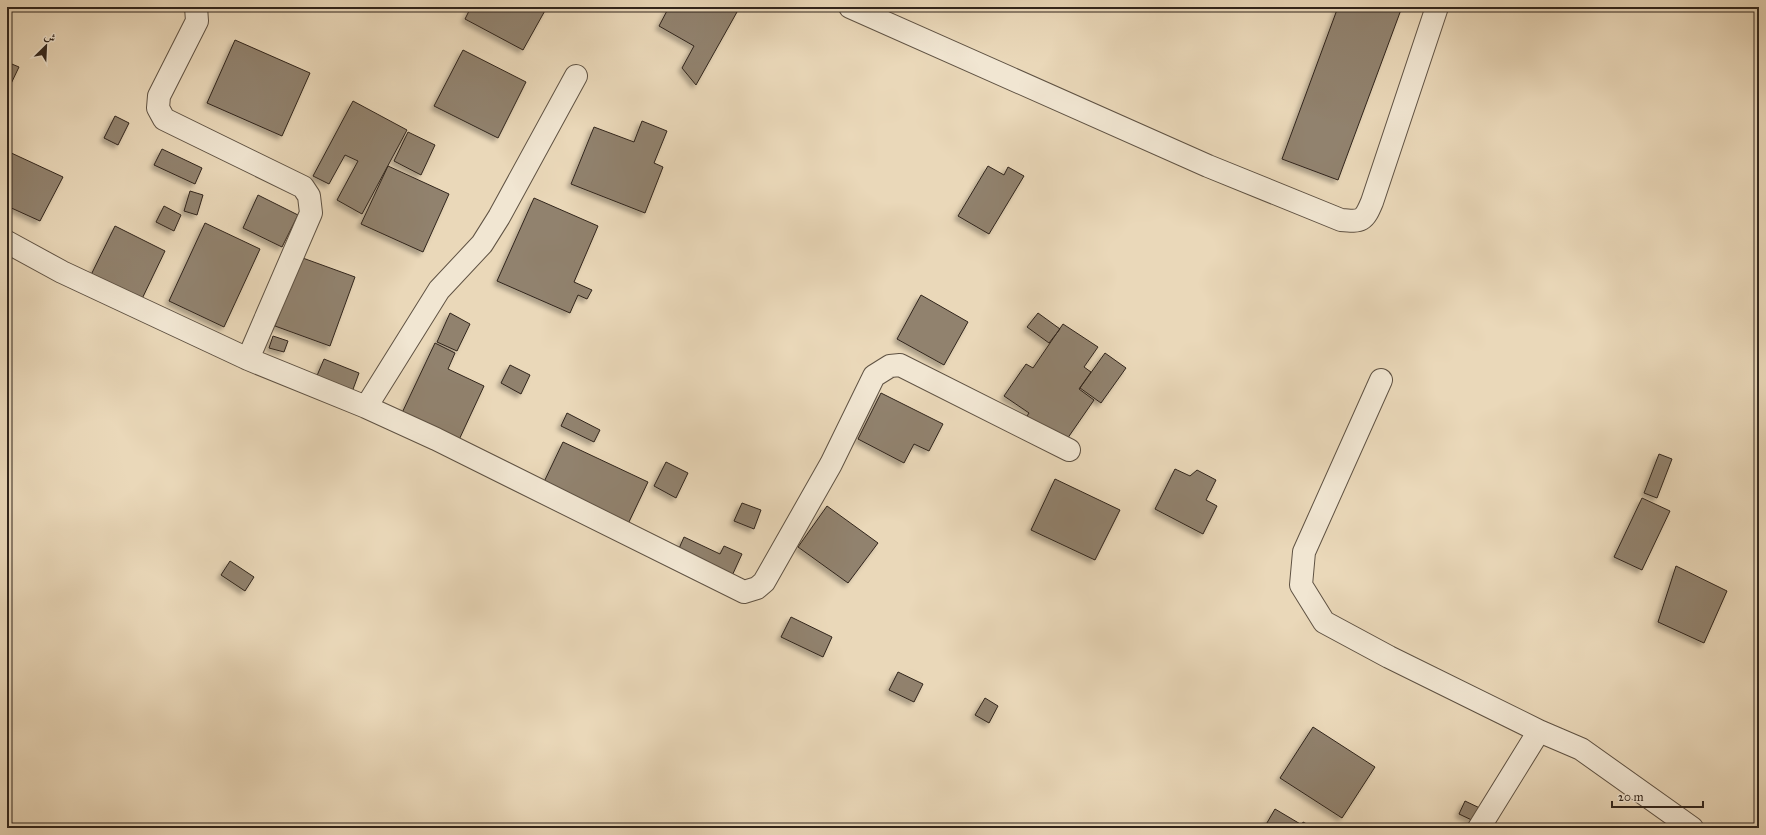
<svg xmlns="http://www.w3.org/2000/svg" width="1766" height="835" font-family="'IM FELL Great Primer',Amiri,serif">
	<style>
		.building { fill: #91826e; stroke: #31251c; filter: url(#shadow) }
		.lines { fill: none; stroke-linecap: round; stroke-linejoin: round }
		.minor-casing { stroke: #5f5243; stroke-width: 24 }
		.minor { stroke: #f1e6d2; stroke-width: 22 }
	</style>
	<defs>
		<filter id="shadow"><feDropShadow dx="-3.5" dy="3.5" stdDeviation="2" flood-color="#0004"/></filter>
	</defs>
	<rect width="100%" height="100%" fill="#ead8b9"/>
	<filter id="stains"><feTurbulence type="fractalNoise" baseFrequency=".005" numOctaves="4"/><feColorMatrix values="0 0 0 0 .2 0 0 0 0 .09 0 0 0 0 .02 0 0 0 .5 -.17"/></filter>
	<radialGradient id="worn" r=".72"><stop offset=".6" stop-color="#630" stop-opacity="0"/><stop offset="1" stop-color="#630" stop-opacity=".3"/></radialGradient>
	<!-- building -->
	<path class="building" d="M471,7H547L523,50L465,19Z
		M669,7H727L737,12L696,85L682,68L694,46L659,26Z
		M1338,7H1402L1338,180L1282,159Z
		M235,40L310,73L282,136L207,103Z
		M463,50L526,82L498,138L434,106Z
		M7,62L19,67L7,92Z
		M353,101L407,130L362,214L337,200L358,161L345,155L329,184L313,176Z
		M115,116L129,123L118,145L104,138Z
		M642,121L667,131L654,163L663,167L645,213L571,184L594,127L634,142Z
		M408,132L435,145L421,175L394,161Z
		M162,149L202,168L195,184L154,165Z
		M7,151L63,177L40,221L7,206Z
		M388,166L449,194L423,252L361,224Z
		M988,166L1004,175L1008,167L1024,176L989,234L958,216Z
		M190,191L203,195L197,215L184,211Z
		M258,195L298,215L282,247L243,228Z
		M534,198L598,226L574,282L592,290L587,299L578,295L570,313L497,281Z
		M164,206L181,215L174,231L156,222Z
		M205,223L260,249L224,327L169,301Z
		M115,226L165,251L140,303L89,279Z
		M300,257L355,277L330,346L275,326Z
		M921,295L968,322L944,365L897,339Z
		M450,313L470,324L457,351L437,342Z
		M1038,313L1060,329L1049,343L1027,327Z
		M1063,324L1098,347L1084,367L1091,372L1079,389L1094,400L1065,442L1027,416L1029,413L1004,396L1026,364L1033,368Z
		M273,336L288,341L284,352L269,348Z
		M435,343L455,353L448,369L484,386L458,442L401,415Z
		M1105,353L1126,368L1101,403L1080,388Z
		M324,359L359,373L352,392L316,378Z
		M510,365L530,375L521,394L501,383Z
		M881,393L943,424L929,451L914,444L904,463L858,439Z
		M567,413L600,430L594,442L561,426Z
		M563,442L648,482L628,524L543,484Z
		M1659,454L1672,459L1657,498L1644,493Z
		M666,462L688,473L676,498L654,486Z
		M1175,469L1190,476L1197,470L1216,480L1206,500L1217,506L1203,534L1155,509Z
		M1055,479L1120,510L1095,560L1031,530Z
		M1642,498L1670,511L1642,570L1614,557Z
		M742,503L761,510L754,529L734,521Z
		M827,506L878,543L848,583L798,547Z
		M684,537L720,554L724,546L742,554L731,578L677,553Z
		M230,561L254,577L245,591L221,575Z
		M1676,566L1727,591L1704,643L1658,622Z
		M791,617L832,637L823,657L781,637Z
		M898,672L923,684L914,702L889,690Z
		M985,698L998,706L989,723L975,715Z
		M1313,727L1375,767L1342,818L1280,778Z
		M1465,801L1484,810L1478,823L1459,814Z
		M1275,809L1302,825L1303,822L1314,828H1264Z"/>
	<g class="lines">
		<defs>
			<path id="minor" d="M196,7L197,21L159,96L158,108L164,119L303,187L309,196L311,213L248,359
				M850,7L1208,166L1341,220C1362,222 1364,221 1372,202L1437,7
				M7,242L62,272L248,359L366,407L436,439L744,592L757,588L764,582L831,464L874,376L890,366L900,365L1069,450
				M1381,380L1304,552L1301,585L1324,622L1389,657L1539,731
				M366,407L439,290L482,244L499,217L576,76
				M1479,828L1539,731L1581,749L1692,828"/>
		</defs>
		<!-- minor casing -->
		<use href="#minor" class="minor-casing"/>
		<!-- minor -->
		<use href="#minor" class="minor"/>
	</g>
	<!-- margin -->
	<rect width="1766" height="835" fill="none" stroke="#ead8b9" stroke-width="24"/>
	<rect x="8" y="8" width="1750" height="819" fill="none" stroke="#31251c" stroke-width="2"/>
	<rect x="12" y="12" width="1742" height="811" fill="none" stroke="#31251c"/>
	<!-- north arrow -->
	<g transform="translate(46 46) rotate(24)" stroke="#f1e6d2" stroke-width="3" paint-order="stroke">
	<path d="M0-3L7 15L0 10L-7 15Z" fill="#31251c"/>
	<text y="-6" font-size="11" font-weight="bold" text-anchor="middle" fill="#31251c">ش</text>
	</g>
	<!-- scale -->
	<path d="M1612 801v6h91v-6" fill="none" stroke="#31251c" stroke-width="2"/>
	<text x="1618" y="801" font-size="12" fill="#31251c" stroke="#f1e6d2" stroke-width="3" paint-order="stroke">20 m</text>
	<rect width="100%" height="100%" filter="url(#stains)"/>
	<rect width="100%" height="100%" fill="url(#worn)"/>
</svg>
